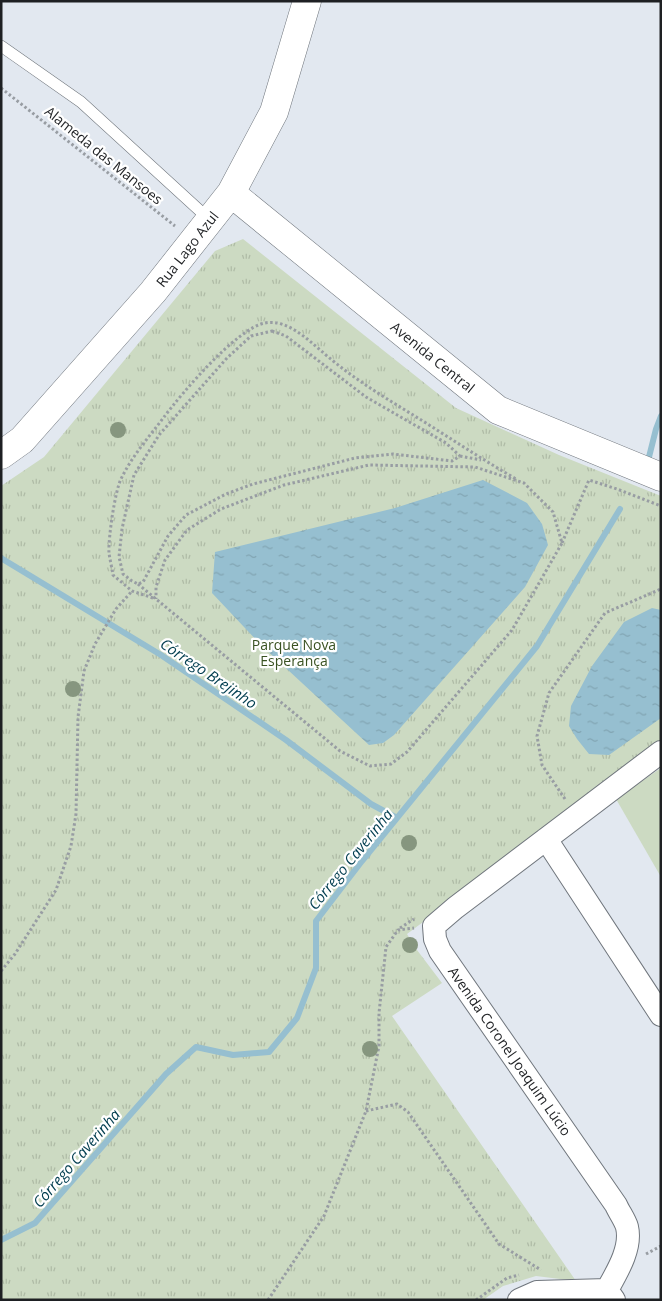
<svg xmlns="http://www.w3.org/2000/svg" width="662" height="1301" font-family="'Open Sans',sans-serif">
	<style>
		.grass { fill: #ccdac2 }
		.park { fill: url(#park-tufts) }
		.water { fill: url(#water-ripples) }
		.lines { fill: none; stroke-linecap: round; stroke-linejoin: round }
		.stream { stroke: #96bfd0; stroke-width: 6 }
		.service-casing { stroke: #70767d; stroke-width: 12 }
		.minor-casing { stroke: #70767d; stroke-width: 24 }
		.tertiary-casing { stroke: #70767d; stroke-width: 29 }
		.path { stroke: #989da3; stroke-width: 3; stroke-dasharray: 2.5 2.5; stroke-linecap: butt }
		.service { stroke: #fff; stroke-width: 11 }
		.minor { stroke: #fff; stroke-width: 22 }
		.tertiary { stroke: #fff; stroke-width: 28 }
		.tree { fill: #86967f }
		.labels { text-anchor: middle; dominant-baseline: central; stroke-width: 4.5; stroke-linejoin: round; paint-order: stroke }
		.street-label { font-size: 14px; fill: #1e2023; stroke: #fff }
		.park-label { font-size: 14px; fill: #3a5222; stroke: #fff }
		.water-label { font-size: 15px; font-style: italic; fill: #003d4f; stroke: #fff }
	</style>
	<defs>
		<pattern id="park-tufts" width="24" height="20" patternUnits="userSpaceOnUse" patternTransform="scale(1.25)"><rect width="24" height="20" fill="#ccdac2"/><path d="M3 7l-1-3M5 7V3M7 7l1-3M15 17l-1-3M17 17v-4M19 17l1-3" fill="none" stroke="#afbba6"/></pattern>
		<pattern id="water-ripples" width="26" height="14" patternUnits="userSpaceOnUse" patternTransform="scale(1.25)"><rect width="26" height="14" fill="#96bfd0"/><path d="M2 4q2-2 4 0t4 0M15 11q2-2 4 0t4 0" fill="none" stroke="#81a4b2"/></pattern>
	</defs>
	<rect width="100%" height="100%" fill="#e2e8f0"/>
	<!-- grass -->
	<path class="grass" d="M661,768V877L616,799Z"/>
	<!-- park -->
	<path class="park" d="M243,239L456,408L559,455L661,496V744L407,934L417,950L442,983L392,1016L576,1281L536,1276L503,1286L483,1300H1V486L44,457L215,251Z"/>
	<!-- water -->
	<path class="water" d="M483,480L527,503L542,524L548,545L525,587L394,735L383,743L369,745L261,645L212,593L215,552L395,508Z
		M652,608L661,610V718L609,755L589,754L577,739L569,726L571,706L592,666L624,622Z"/>
	<g class="lines">
		<!-- stream -->
		<path class="stream" d="M647,465L656,429L661,416
			M1,558L161,655L286,740L371,804L397,818
			M1,1240L35,1223L166,1074L196,1047L233,1055L269,1052L297,1018L316,968V921L362,861L537,646L620,509"/>
		<defs>
			<path id="service" d="M1,46L81,102L210,220"/>
			<path id="minor" d="M546,839L661,1015
				M519,1300L537,1292L607,1290
				M614,1300L607,1290C617,1272 632,1248 627,1227C625,1220 619,1212 616,1205L440,951L435,939L434,926L455,908L661,752"/>
			<path id="tertiary" d="M231,193L498,410L661,477
				M1,455L22,440L153,292L231,193L274,112L307,1"/>
		</defs>
		<!-- service casing -->
		<use href="#service" class="service-casing"/>
		<!-- minor casing -->
		<use href="#minor" class="minor-casing"/>
		<!-- tertiary casing -->
		<use href="#tertiary" class="tertiary-casing"/>
		<!-- path -->
		<path class="path" d="M1,88L175,226
			M272,331L286,336L366,397L446,443L460,456L452,461L393,454L355,458L253,484L226,494L186,515L168,536L143,582L138,584L132,581L123,574L119,557L122,529L134,475L159,435L227,358L251,336Z
			M460,456L481,460
			M562,543L589,480L617,489L661,506
			M138,584L156,599L340,751L370,766L391,764L407,752L512,630L562,543L553,512L524,483L475,467L369,465L284,485L221,509L187,530L165,560L156,587V599
			M153,598L132,591L113,575C112,568 110,560 109,553C108,539 115,491 121,479C132,456 149,437 164,417C182,393 237,328 265,323C290,318 314,346 332,360C361,384 394,403 426,423C456,442 485,461 516,479
			M565,799L542,765L537,736L549,693L605,613L661,589
			M400,928L414,919
			M1,971L15,954L56,890L71,846L76,814L78,717L84,671L95,644L116,609L132,591
			M366,1111L397,1104L408,1112L499,1244L541,1270
			M646,1254L661,1246
			M268,1300L324,1216L366,1111L379,1046V1013L386,947L398,930L414,928
			M476,1300L507,1278L519,1275"/>
		<!-- service -->
		<use href="#service" class="service"/>
		<!-- minor -->
		<use href="#minor" class="minor"/>
		<!-- tertiary -->
		<use href="#tertiary" class="tertiary"/>
	</g>
	<!-- trees -->
	<g class="tree">
		<circle cx="118" cy="430" r="8"/>
		<circle cx="73" cy="689" r="8"/>
		<circle cx="409" cy="843" r="8"/>
		<circle cx="410" cy="945" r="8"/>
		<circle cx="370" cy="1049" r="8"/>
	</g>
	<g class="labels">
		<!-- street labels -->
		<g class="street-label">
			<text transform="translate(104 155) rotate(39)">Alameda das Mansoes</text>
			<text transform="translate(187 249) rotate(-52)">Rua Lago Azul</text>
			<text transform="translate(433 357) rotate(39)">Avenida Central</text>
			<text transform="translate(510 1051) rotate(55)">Avenida Coronel Joaquim Lúcio</text>
		</g>
		<!-- park labels -->
		<g class="park-label">
			<text x="294" y="644">Parque Nova<tspan x="294" dy="16">Esperança</tspan></text>
		</g>
		<!-- water labels -->
		<g class="water-label">
			<text transform="translate(209 673) rotate(34)">Córrego Brejinho</text>
			<text transform="translate(350 859) rotate(-51)">Córrego Caverinha</text>
			<text transform="translate(76 1158) rotate(-49)">Córrego Caverinha</text>
		</g>
	</g>
	<!-- border -->
	<rect width="662" height="1301" fill="none" stroke="#1e2023" stroke-width="5"/>
</svg>
